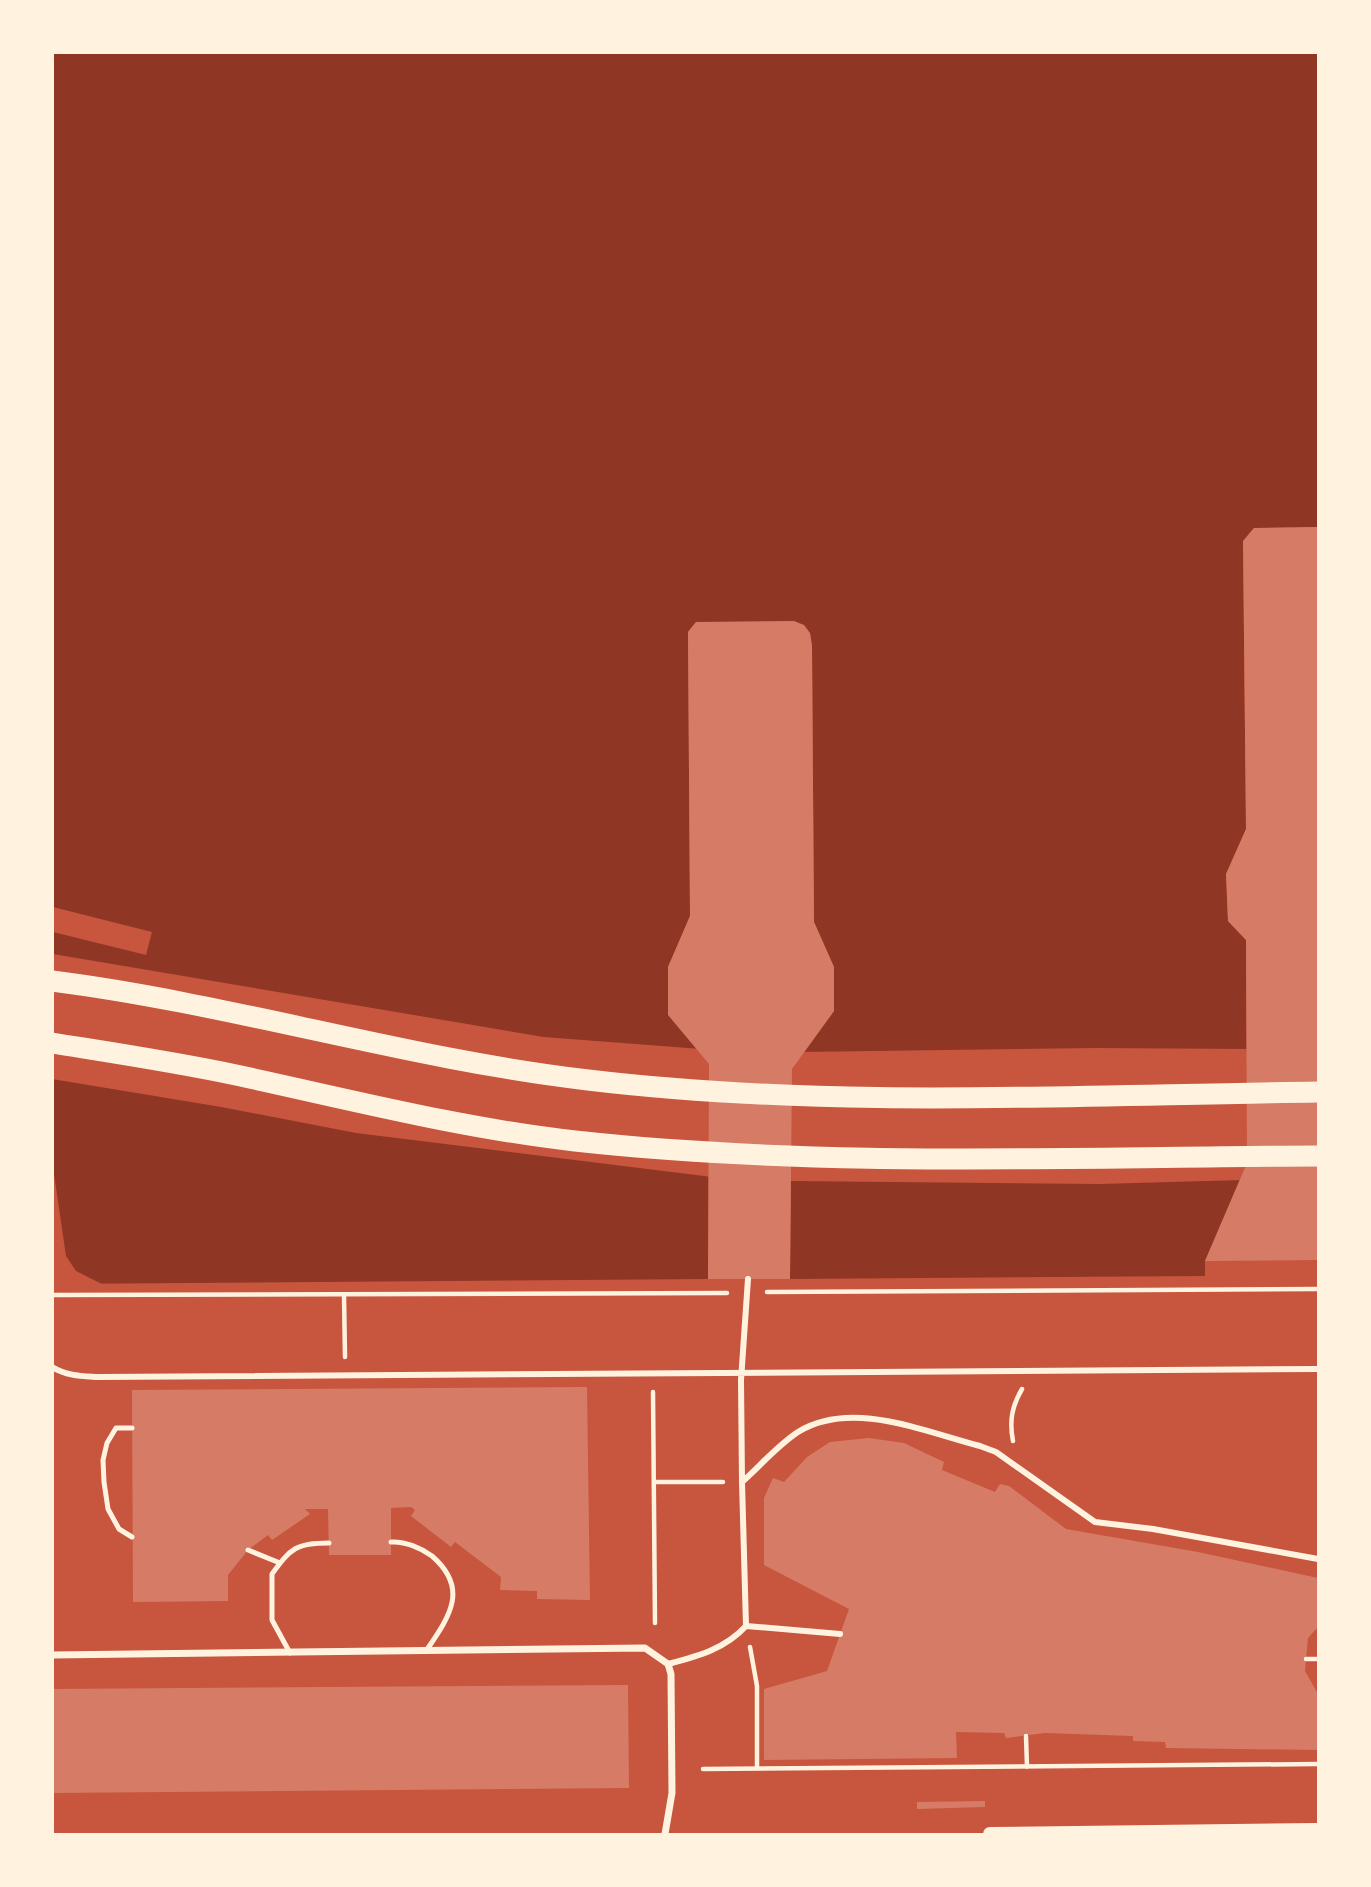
<svg xmlns="http://www.w3.org/2000/svg" width="1371" height="1887" font-family="'DejaVu Sans',sans-serif">
	<style>
		.water { fill: #8f3625 }
		.pier { fill: #c8553d }
		.building { fill: #d67c66 }
		.lines { fill: none; stroke-linecap: round; stroke-linejoin: round }
		.path { stroke: #fff3e0; stroke-width: 4.5 }
		.service { stroke: #fff3e0; stroke-width: 5 }
		.pedestrian { stroke: #fff3e0; stroke-width: 6 }
		.minor { stroke: #fff3e0; stroke-width: 7 }
		.secondary { stroke: #fff3e0; stroke-width: 14 }
		.motorway { stroke: #fff3e0; stroke-width: 21 }
	</style>
	<rect width="100%" height="100%" fill="#c8553d"/>
	<!-- water -->
	<path class="water" d="M52,53H1318V527L1254,528L1243,541L1246,829L1226,874L1228,921L1246,940L1247,1163L1205,1261V1276L790,1279L792,1069L834,1011V967L814,922L812,646L810,633L696,622L688,632L690,916L668,967V1014L709,1064L708,1279L53,1284Z"/>
	<!-- pier -->
	<path class="pier" d="M53,907L152,932L146,955L53,932Z
		M53,954L544,1037L701,1049L712,1062V1177L356,1133L221,1107L52,1079Z
		M1096,1048L1250,1049V1163L1243,1180L1099,1184L788,1181L789,1068L800,1052Z
		M53,1167L66,1256L76,1271L102,1284H53Z"/>
	<!-- building -->
	<path class="building" d="M1318,527V1260L1205,1261L1247,1163L1246,940L1228,921L1226,874L1246,829L1243,541L1254,528Z
		M794,621L804,625L810,633L812,646L814,922L834,967V1011L792,1069L790,1279H708L709,1064L668,1015V967L690,916L688,632L696,622Z
		M587,1387L590,1600L537,1599V1591L500,1590L501,1577L455,1542L451,1547L411,1516L415,1510L411,1507L391,1508V1555H329L328,1509H305L310,1514L272,1540L268,1535L248,1550L228,1575V1601L133,1602L132,1390Z
		M869,1438L904,1443L944,1462L942,1470L995,1492L1000,1484L1009,1486L1066,1529L1198,1552L1318,1578V1627L1308,1638L1305,1671L1318,1694V1750L1166,1748L1165,1742L1133,1741V1736L1045,1733L1006,1738L1004,1733L956,1732L957,1758L764,1760V1689L827,1671L849,1609L764,1565V1498L773,1478L784,1482L807,1457L830,1442Z
		M628,1685L629,1788L52,1793V1689Z
		M985,1801V1807L917,1809V1802Z"/>
	<g class="lines">
		<!-- path -->
		<path class="path" d="M767,1292L1318,1289
			M52,1295L727,1293
			M344,1295L345,1357
			M653,1392L655,1623
			M1013,1441C1009,1421 1012,1406 1022,1389
			M654,1482H723
			M750,1647L757,1686V1768
			M1306,1659H1318
			M1026,1736L1027,1767
			M703,1769L1318,1764"/>
		<!-- service -->
		<path class="service" d="M132,1428H116L107,1443L103,1460L104,1482L108,1509L119,1529L132,1537
			M391,1542C405,1541 421,1548 432,1556C470,1589 449,1617 426,1651
			M248,1550L280,1563
			M290,1653L272,1620V1574C291,1548 296,1543 329,1543"/>
		<!-- pedestrian -->
		<path class="pedestrian" d="M52,1367C67,1376 81,1376 97,1377L1318,1369
			M742,1482C760,1466 778,1445 798,1432C852,1399 925,1432 980,1446L996,1452L1095,1522L1153,1529L1318,1559
			M746,1626L840,1634
			M668,1664C698,1656 725,1649 746,1626L742,1482L741,1380L748,1279"/>
		<!-- minor -->
		<path class="minor" d="M52,1655L645,1648L668,1664L671,1674L672,1793L665,1834"/>
		<!-- secondary -->
		<path class="secondary" d="M990,1834L1318,1830"/>
		<!-- motorway -->
		<path class="motorway" d="M52,981C233,1004 407,1059 588,1080C830,1109 1075,1095 1318,1092
			M52,1043C114,1053 175,1062 236,1075C348,1099 460,1128 575,1141C822,1168 1071,1157 1318,1156"/>
	</g>
	<!-- border -->
	<rect width="1371" height="1887" fill="none" stroke="#fff3e0" stroke-width="108"/>
</svg>
